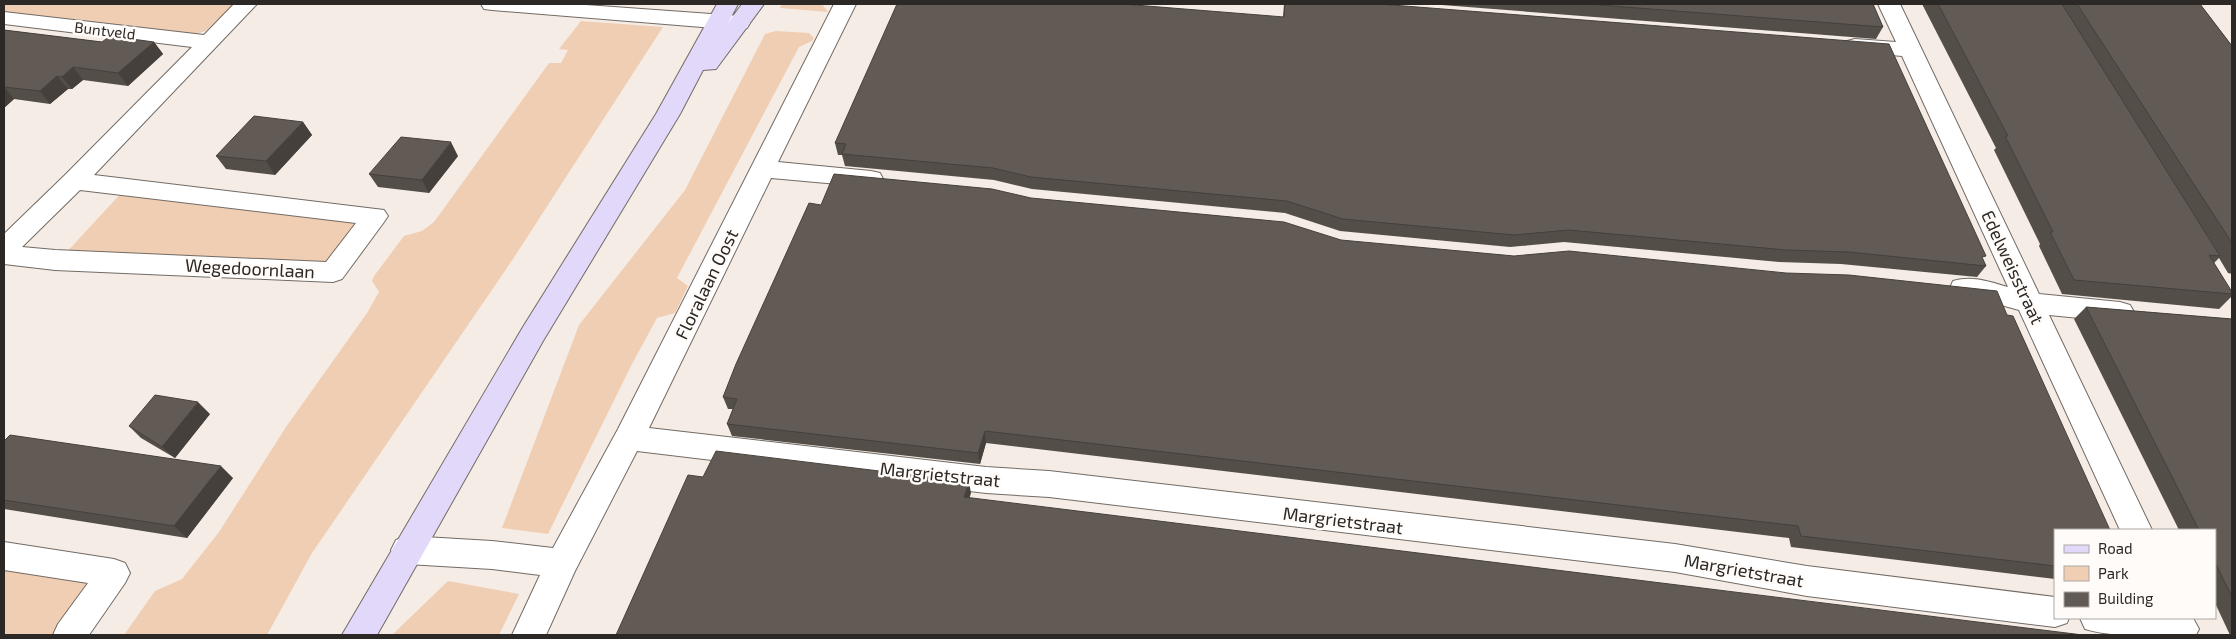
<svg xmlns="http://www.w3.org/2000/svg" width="2236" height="639" font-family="'Exo 2',sans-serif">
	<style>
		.green { fill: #f0ceb3 }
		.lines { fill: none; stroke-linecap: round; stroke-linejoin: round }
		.street-casing { stroke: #726b65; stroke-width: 2 }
		.secondary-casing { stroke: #726b65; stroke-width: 2 }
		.street { fill: #fff; fill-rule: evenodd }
		.secondary { fill: #e2d8fa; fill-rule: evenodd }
		.wall { fill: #544e49 }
		.shaded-wall { fill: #45403c }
		.building { fill: #625b55; stroke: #45403c }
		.labels { text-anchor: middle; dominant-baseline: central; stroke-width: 5; stroke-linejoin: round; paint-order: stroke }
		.far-street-label { font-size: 15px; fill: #2b2826; stroke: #fefbf8 }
		.street-label { font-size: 18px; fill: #2b2826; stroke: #fefbf8 }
	</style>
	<rect width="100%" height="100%" fill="#f5ece6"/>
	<!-- green -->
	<path class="green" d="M4,4H234L206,31L195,34L4,12Z
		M782,4H822L828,12L780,8Z
		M581,21L663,27L513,259L312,553L267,635H124L155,591L182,579L219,532L286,427L367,313L379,292L372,281L374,276L404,236L422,231L434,222L549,63H561L568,50L559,49Z
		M776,31L809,33L814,38L812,41L799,47L677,278L688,286L675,313L657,318L632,364L548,534L502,528L579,325L685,190L765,34Z
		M124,190L361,221L327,263L65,254Z
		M4,567L86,579L90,582L89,591L58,635H4Z
		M448,581L519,594L499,635H392Z"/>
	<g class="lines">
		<defs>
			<path id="street" d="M234,4H257L94,175L384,210L388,216L384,222L342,279L333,282L55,270L4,264V234L65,175L192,47L4,24V12L204,35ZM80,190L356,223L326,262L55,250L22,247Z
				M481,4H572L739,16L747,18L750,23L747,28L739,30L492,10L484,9Z
				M834,4H856L778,162L871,171L880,173L883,179L880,185L871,187L771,178L649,428L986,467L1049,471L1675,544L1807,566L2055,597V618H2069L2067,623L2055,627L1807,596L1675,572L1049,497L986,493L637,451L575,571L546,635H512L540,575L492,569L407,564L396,560L391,550L396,540L407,536L492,541L553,548L618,429Z
				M1878,4H1900L2039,294L2120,302L2130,305L2134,312L2130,319L2120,322L2049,315L2152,530H2120L2019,310L1983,300L1953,295L1950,288L1953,281C1972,275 1990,282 2008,287L1902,56L1847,51L1844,46L1847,41L1855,39L1896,42Z
				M4,542L114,559L125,563L130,573L125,583L89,635H53L58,624L88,583L4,570Z
				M2080,618H2193L2199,629L2196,635C2161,635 2119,639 2085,629Z"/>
			<path id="secondary" d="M717,4H738L728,23L742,4H764L716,69L703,70L680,114L543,341L377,635H342L523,327L656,114Z"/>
		</defs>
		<!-- street casing -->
		<use href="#street" class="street-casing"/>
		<!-- secondary casing -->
		<use href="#secondary" class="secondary-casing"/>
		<!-- street -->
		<use href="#street" class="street"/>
		<!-- secondary -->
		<use href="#secondary" class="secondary"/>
	</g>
	<!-- wall -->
	<path class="wall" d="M1284,4H1379L1983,260L1986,266L1977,277L1841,264L1779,262L1564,242L1510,247L1340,231L1285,213L1032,189L994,180L845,166L842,155H838L835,143L1283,17Z
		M1429,4H1873L1883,27L1876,39Z
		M1922,4H2200L2232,46V274L2228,273L2219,258L2214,263L2232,292V296L2219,309L2062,294L2039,246L2040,244L1994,150L1996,148Z
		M4,30L102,42H154L163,54L128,86L83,80L72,89H68L50,104L14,99L4,108Z
		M303,122L312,135L275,175L226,169L216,156Z
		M458,156L429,193L378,187L369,174Z
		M2086,307L2232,319V635H2230L2215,603V530H2179L2074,319Z
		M723,397L2055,530V579L1791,547L1789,538L986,443L980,464L732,436L727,424L733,409H728Z
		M210,414L175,458L141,438L129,426Z
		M4,441L233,478L187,538L4,509Z"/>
	<!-- shaded-wall -->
	<path class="shaded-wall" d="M154,42L163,54L128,86L118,73Z
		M73,67L83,80L72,89L62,77Z
		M57,76L68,89L50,104L40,91Z
		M4,87L14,99L4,108Z
		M303,122L312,135L275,175L266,161Z
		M451,142L458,156L429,193L422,180Z
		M198,402L210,414L175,458L162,447Z
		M985,431L986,443L980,464L978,453Z
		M221,466L233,478L187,538L174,526Z
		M969,482L971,493L966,509L964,497Z"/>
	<!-- building -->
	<path class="building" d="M897,4H1122L1284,17L1285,4H1379L1889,44L1986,256L1982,257L1986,266L1849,252L1786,250L1569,230L1514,235L1343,219L1287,201L1031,177L993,168L842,154L846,144L835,143Z
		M1586,4H1873L1883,27Z
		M1938,4H2062L2220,256L2209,255L2232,292V294L2074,280L2050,232H2053L2005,136H2008Z
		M2077,4H2200L2232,46V243Z
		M4,30L102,42L110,36L154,42L118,73L73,67L62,77L57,76L40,91L4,87Z
		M254,116L303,122L266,161L216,156Z
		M401,137L451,142L422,180L369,174Z
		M834,174L992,189L1031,198L1284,222L1341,240L1514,256L1569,251L1786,273L1849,275L1997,291L2007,315L2013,316L2110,530H2055V566L1801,536L1798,526L985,431L978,453L727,424L737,399L723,397L736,364L809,203L821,205Z
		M2086,307L2232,319V597L2215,562V530H2199Z
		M155,395L198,402L162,447L129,426Z
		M10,435L221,466L174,526L4,500V441Z
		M716,451L969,482L964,497L2083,635H616L688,475L703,477Z"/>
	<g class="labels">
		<!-- far-street labels -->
		<g class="far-street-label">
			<text transform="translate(105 30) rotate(7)">Buntveld</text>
		</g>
		<!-- street labels -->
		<g class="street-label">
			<text transform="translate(2013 267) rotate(65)">Edelweisstraat</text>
			<text transform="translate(250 268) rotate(3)">Wegedoornlaan</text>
			<text transform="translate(706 284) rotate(-64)">Floralaan Oost</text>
			<text transform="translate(940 474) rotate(6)">Margrietstraat</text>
			<text transform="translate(1343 520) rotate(7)">Margrietstraat</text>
			<text transform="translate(1744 570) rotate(10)">Margrietstraat</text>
		</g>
	</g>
	<!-- border -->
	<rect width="2236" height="639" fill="none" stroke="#2b2826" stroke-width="10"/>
	<!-- legend -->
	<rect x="2054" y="529" width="162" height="90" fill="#fefbf8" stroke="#aaa7a4"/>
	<rect x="2064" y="545" width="25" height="8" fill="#e2d8fa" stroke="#aaa7a4"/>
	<text x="2098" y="554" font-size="15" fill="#2b2826">Road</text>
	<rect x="2064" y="566" width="25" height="15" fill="#f0ceb3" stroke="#aaa7a4"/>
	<text x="2098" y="579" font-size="15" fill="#2b2826">Park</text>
	<rect x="2064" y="592" width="25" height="15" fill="#625b55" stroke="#aaa7a4"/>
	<text x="2098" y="604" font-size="15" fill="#2b2826">Building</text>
</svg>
